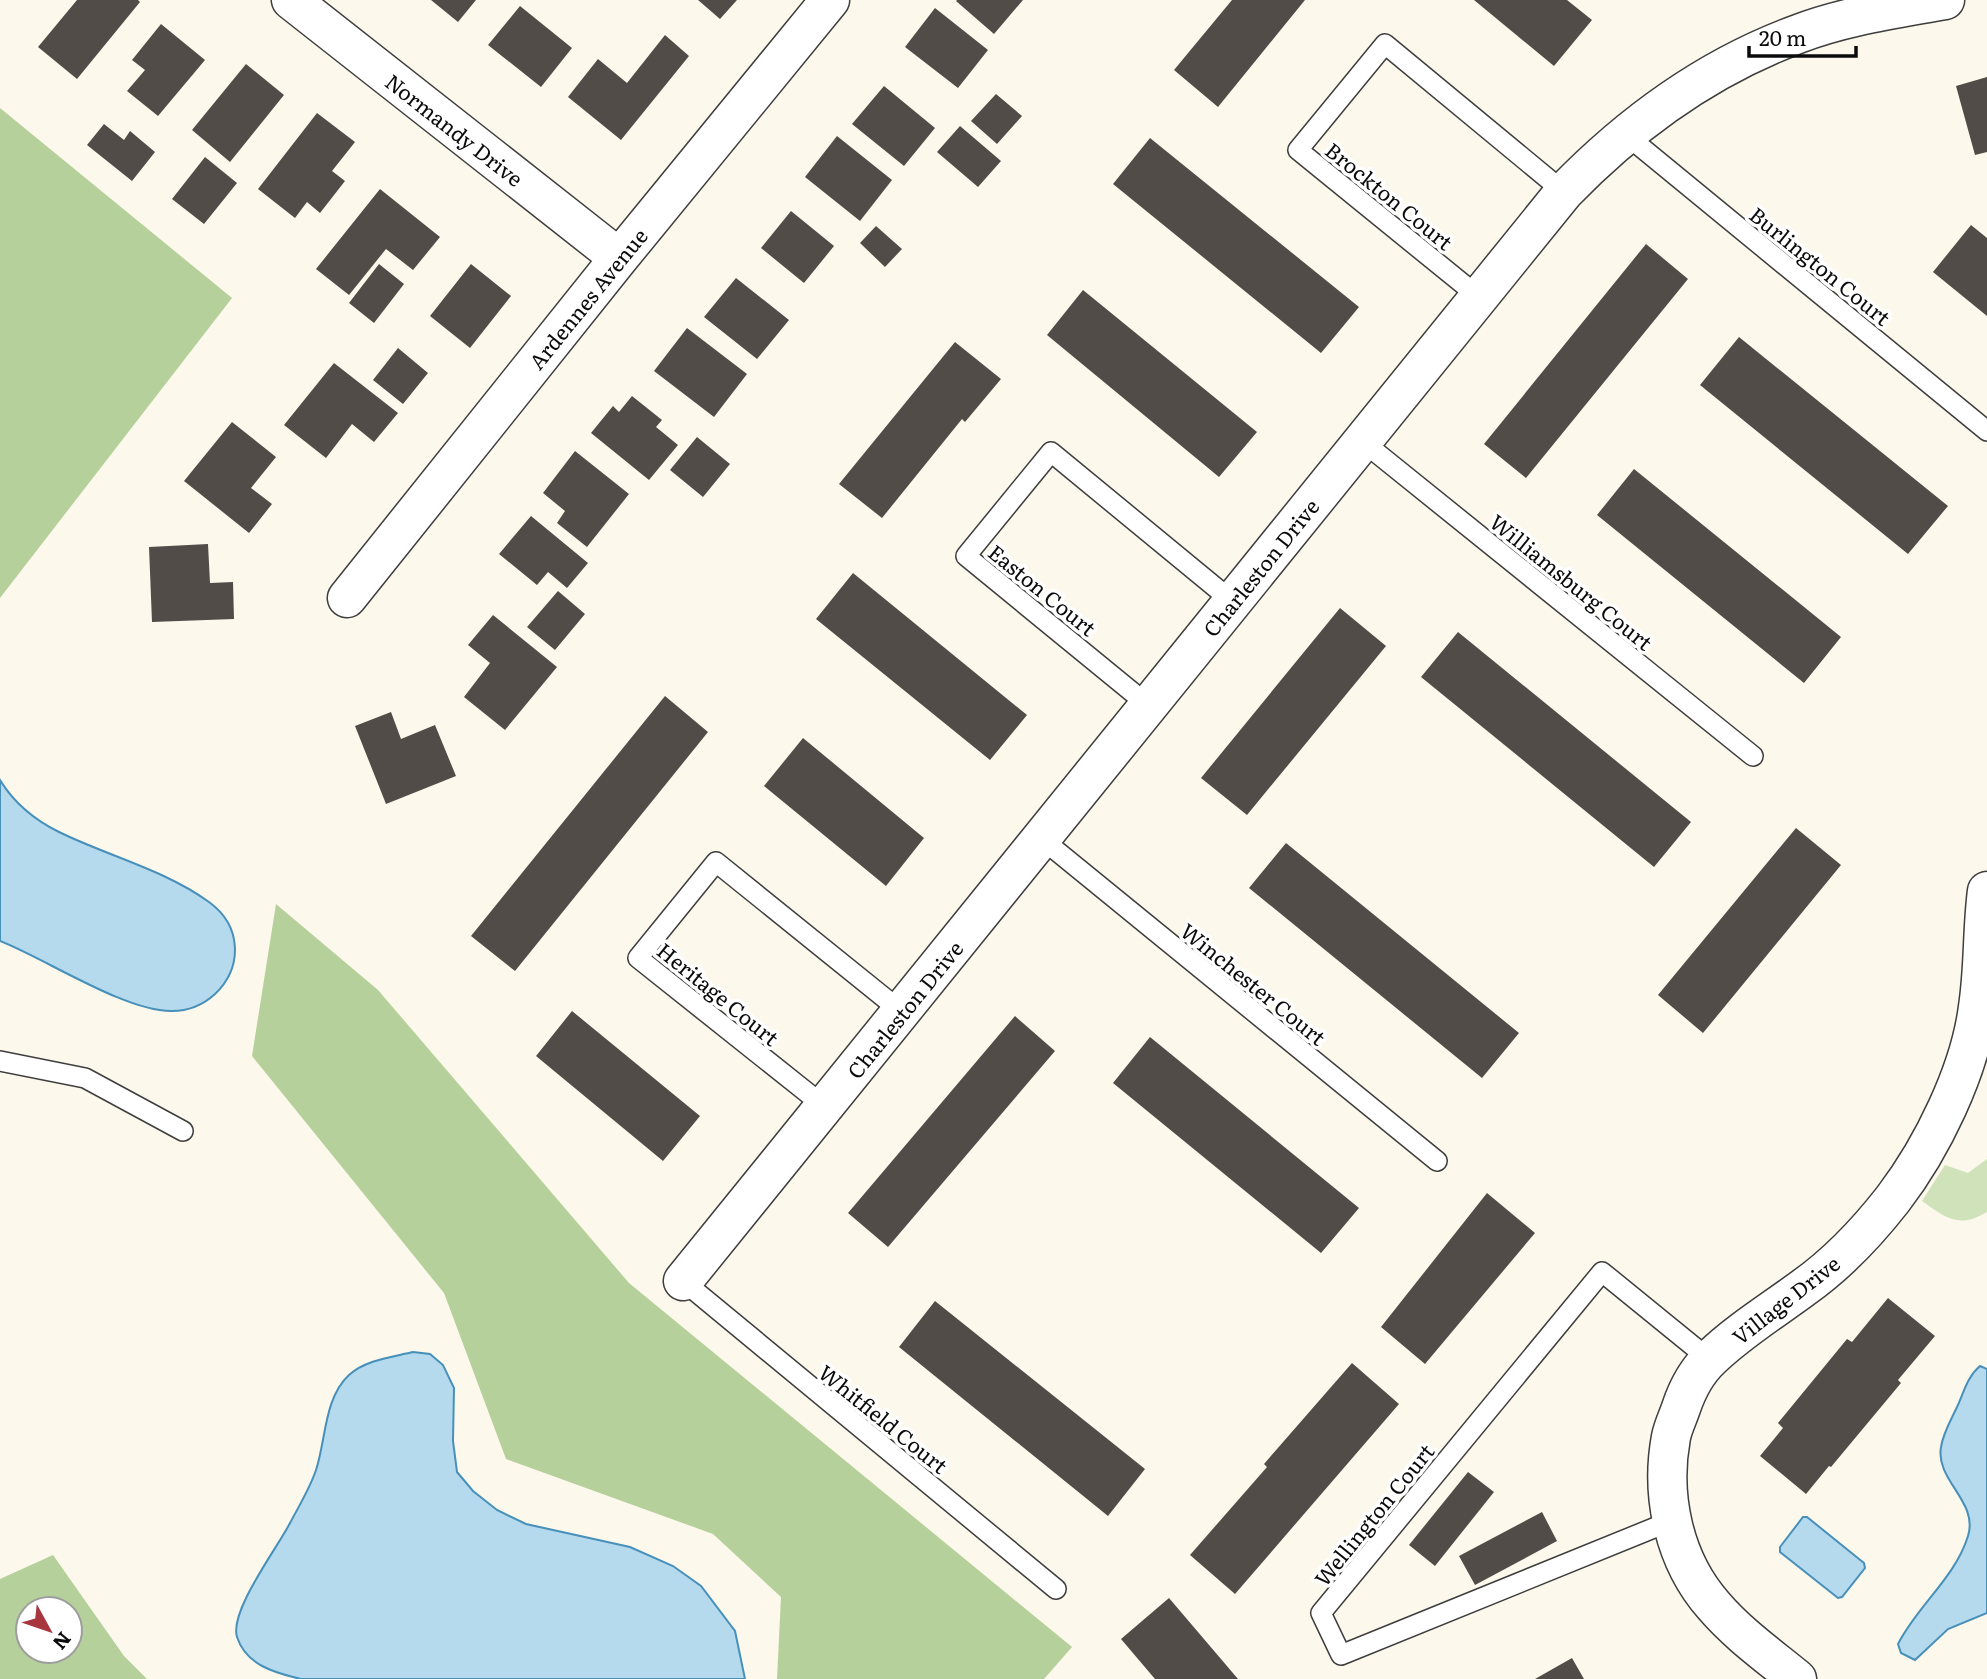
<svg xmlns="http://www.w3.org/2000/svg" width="1987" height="1679" font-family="Literata,serif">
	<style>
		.green { fill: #d0e2ba }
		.forest { fill: #b5d09b; fill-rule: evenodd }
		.water { fill: #b6daed; stroke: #4790ba; stroke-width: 2 }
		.building { fill: #524c49 }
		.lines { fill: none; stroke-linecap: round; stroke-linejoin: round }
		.service-casing { stroke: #3e3e3e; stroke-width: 22 }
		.minor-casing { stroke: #3e3e3e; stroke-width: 41 }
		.service { stroke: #fff; stroke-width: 19 }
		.minor { stroke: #fff; stroke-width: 38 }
		.labels { text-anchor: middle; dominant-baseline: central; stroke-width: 7; stroke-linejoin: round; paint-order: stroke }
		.street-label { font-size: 21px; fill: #0b0b0b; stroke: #fff }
	</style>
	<rect width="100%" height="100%" fill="#fcf8eb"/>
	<!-- green -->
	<path class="green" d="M1987,1159V1212C1959,1229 1946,1218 1922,1201L1945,1165L1968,1173Z"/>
	<!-- forest -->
	<path class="forest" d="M0,108L232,298L0,598Z
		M276,904L378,990L629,1283L1072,1647L1044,1679H777L781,1597L713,1534L506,1459L444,1293L252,1056Z
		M53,1555L124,1656L147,1679H0V1579ZM28,1609H70V1651H28Z"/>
	<!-- water -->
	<path class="water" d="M0,780C14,803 35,820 59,832C108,856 165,870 209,902C242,926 243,967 215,994C203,1005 188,1011 172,1011C126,1012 46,959 0,941Z
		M413,1352L430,1354L443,1365L454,1388L453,1441L457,1472L473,1491L497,1510L526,1524L630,1547L673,1566L701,1586L735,1631L745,1679H301C275,1673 246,1665 237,1637C229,1611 278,1547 290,1523C299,1506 310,1488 316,1470C326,1440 324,1398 349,1375C365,1360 392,1357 413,1352Z
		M1980,1366L1987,1369V1613L1948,1629L1915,1660L1901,1653L1898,1644C1918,1605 1955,1578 1968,1536C1979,1502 1935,1480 1941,1447C1943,1433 1951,1420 1957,1407C1964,1392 1967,1377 1980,1366Z
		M1803,1517H1807L1864,1563L1865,1568L1842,1597L1838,1598L1780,1552V1547Z"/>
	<!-- building -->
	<path class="building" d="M77,0H138L140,2L77,79L38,47Z
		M431,0H476L458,22Z
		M698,0H737L720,19Z
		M957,0H1023L994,34L956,1Z
		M1232,0H1305L1218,107L1174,70Z
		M1474,0H1567L1592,20L1554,66Z
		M520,6L572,48L541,87L488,45Z
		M935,8L988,50L958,88L905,47Z
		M161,24L205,60L158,116L127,91L145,70L132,60Z
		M665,35L689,56L621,140L568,97L598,59L627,83Z
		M246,64L284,95L230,162L192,130Z
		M1987,77V152L1975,155L1956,86Z
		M884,86L935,128L904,166L852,124Z
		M996,94L1022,116L997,144L971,121Z
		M317,113L355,142L332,171L345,181L320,213L307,202L295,218L258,189Z
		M104,124L124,140L130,131L155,152L132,181L87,145Z
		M960,126L1001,161L978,187L937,152Z
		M837,136L892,180L860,221L805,177Z
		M1150,138L1359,307L1321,353L1113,184Z
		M205,157L237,183L204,224L172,199Z
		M380,189L440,237L413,270L386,249L349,295L316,269Z
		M791,211L834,246L804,283L761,248Z
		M1971,225L1987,238V316L1933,272Z
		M876,226L902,249L885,267L860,243Z
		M1646,244L1688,279L1526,478L1484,444Z
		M379,264L404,284L374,323L349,303Z
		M471,264L511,296L470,348L430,316Z
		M736,278L789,320L757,359L704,317Z
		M1083,290L1257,432L1219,477L1047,335Z
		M687,328L747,374L714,417L654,371Z
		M1739,337L1948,506L1908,554L1700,385Z
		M955,342L1001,379L965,422L962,419L882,518L839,484Z
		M398,348L428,373L403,404L373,380Z
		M334,363L398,413L374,442L352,424L326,458L284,425Z
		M632,396L662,420L656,427L678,445L649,480L591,433L613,406L619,412Z
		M232,422L276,457L251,488L272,504L249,533L184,481Z
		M697,437L730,464L703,497L670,470Z
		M575,451L629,494L587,547L557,523L565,511L543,493Z
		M1634,469L1841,637L1804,683L1597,515Z
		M531,516L588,563L567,588L548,572L537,585L499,554Z
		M208,544L210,583L233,582L234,619L152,622L149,547Z
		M853,573L1027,715L990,760L816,619Z
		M558,591L585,614L555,650L527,627Z
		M1340,608L1386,646L1247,815L1201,778Z
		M493,615L557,667L505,730L464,697L490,663L468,645Z
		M1458,632L1691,822L1654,867L1421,677Z
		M665,696L708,732L515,971L471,936Z
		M391,712L401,739L435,725L456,776L386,804L355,726Z
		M803,738L924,838L886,886L764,786Z
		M1796,828L1841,865L1703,1033L1658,995Z
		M1286,843L1519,1033L1482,1078L1249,888Z
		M572,1011L700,1116L663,1161L536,1056Z
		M1015,1016L1055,1051L888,1247L848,1213Z
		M1150,1037L1359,1208L1321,1253L1113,1083Z
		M1487,1193L1535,1233L1425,1364L1381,1327Z
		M1888,1298L1935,1336L1898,1380L1901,1383L1831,1467L1829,1466L1806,1494L1760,1456L1783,1428L1778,1423L1847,1339L1852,1342Z
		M935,1301L1145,1469L1108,1516L899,1347Z
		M1352,1363L1399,1404L1235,1594L1190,1555L1267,1467L1264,1464Z
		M1468,1472L1494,1492L1435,1566L1409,1545Z
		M1542,1512L1557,1541L1475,1585L1459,1556Z
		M1169,1598L1238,1679H1155L1121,1639Z
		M1572,1658L1584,1679H1535Z"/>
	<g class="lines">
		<defs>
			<path id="service" d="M1625,134L1987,431
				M1479,297L1298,150L1385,44L1564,192
				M1362,441L1753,756
				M1148,705L966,556L1051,452L1232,601
				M1042,839L1437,1161
				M0,1061L85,1078L183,1131
				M824,1106L638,958L716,862L902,1012
				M683,1281L1056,1589
				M1671,1521L1341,1655L1321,1613L1602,1272L1709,1359"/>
			<path id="minor" d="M291,0L619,258
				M347,598L619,258L830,0
				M683,1281L1564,192C1631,123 1708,67 1798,34C1845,16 1896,9 1945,0
				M1797,1679C1769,1656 1738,1634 1714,1606C1674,1561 1660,1496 1671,1437C1673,1427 1678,1417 1681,1408C1687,1390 1697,1371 1711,1358C1739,1331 1772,1311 1803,1288C1837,1264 1868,1231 1893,1199C1932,1148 1970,1071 1978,1007C1984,968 1982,929 1987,891"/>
		</defs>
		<!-- service casing -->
		<use href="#service" class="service-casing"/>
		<!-- minor casing -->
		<use href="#minor" class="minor-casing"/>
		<!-- service -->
		<use href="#service" class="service"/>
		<!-- minor -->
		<use href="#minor" class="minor"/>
	</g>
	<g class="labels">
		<!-- street labels -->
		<g class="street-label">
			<text transform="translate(455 129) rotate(38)">Normandy Drive</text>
			<text transform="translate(1390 195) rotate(39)">Brockton Court</text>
			<text transform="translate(1821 265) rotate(39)">Burlington Court</text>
			<text transform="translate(587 298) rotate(-51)">Ardennes Avenue</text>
			<text transform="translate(1260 567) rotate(-51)">Charleston Drive</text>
			<text transform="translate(1572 581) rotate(39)">Williamsburg Court</text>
			<text transform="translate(1043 589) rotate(39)">Easton Court</text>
			<text transform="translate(1254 983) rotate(39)">Winchester Court</text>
			<text transform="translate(719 993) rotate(39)">Heritage Court</text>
			<text transform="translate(904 1009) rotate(-51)">Charleston Drive</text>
			<text transform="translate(1785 1299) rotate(-38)">Village Drive</text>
			<text transform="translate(884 1418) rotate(39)">Whitfield Court</text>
			<text transform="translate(1373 1514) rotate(-51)">Wellington Court</text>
		</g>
	</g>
	<!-- north arrow -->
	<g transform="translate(49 1630) rotate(130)"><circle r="33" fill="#ffffff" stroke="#9d9d9d" stroke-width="2"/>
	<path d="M0-5L12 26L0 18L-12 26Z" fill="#a7363f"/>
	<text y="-10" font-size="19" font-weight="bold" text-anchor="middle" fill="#0b0b0b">N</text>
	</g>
	<!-- scale -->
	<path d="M1749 46v10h107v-10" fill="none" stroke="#0b0b0b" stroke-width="3.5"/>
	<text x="1759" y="46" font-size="21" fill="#0b0b0b" stroke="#ffffff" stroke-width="5" paint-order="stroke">20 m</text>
</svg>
